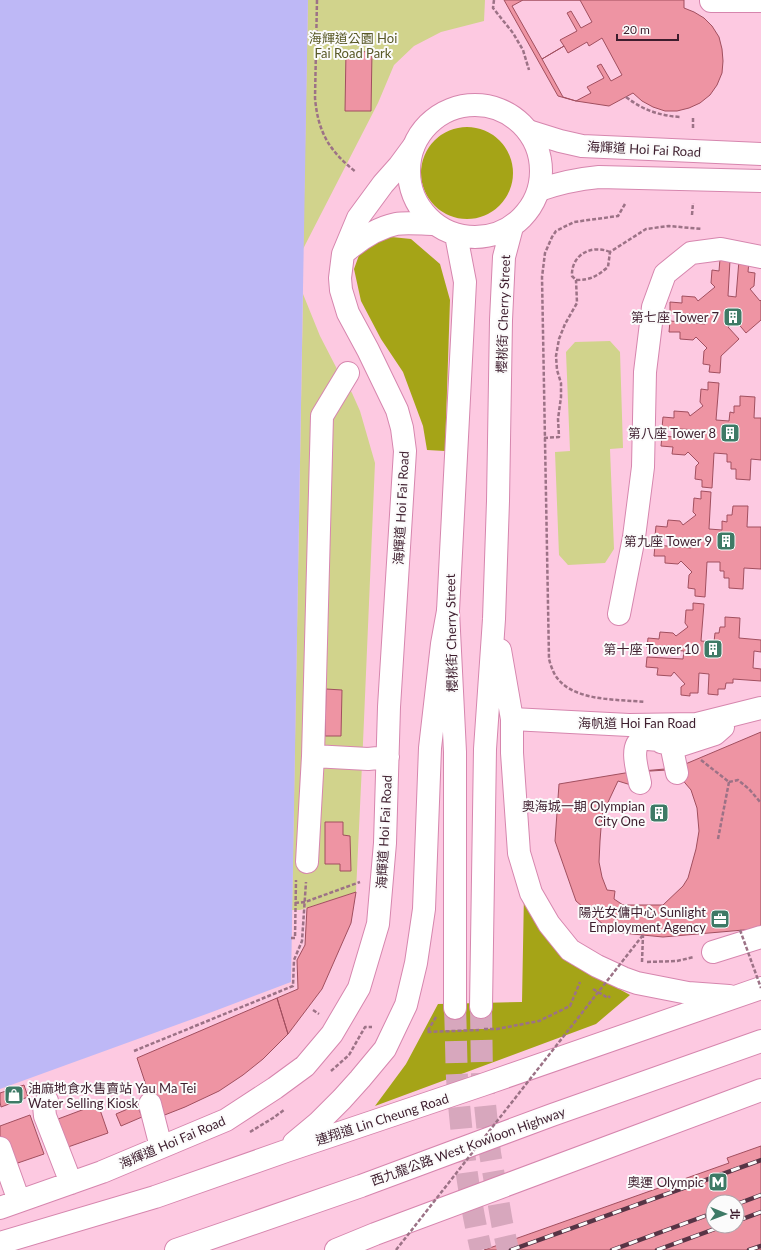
<svg xmlns="http://www.w3.org/2000/svg" width="761" height="1250" font-family="Lato,'Noto Sans TC',sans-serif">
	<style>
		.green { fill: #d1d38c }
		.forest { fill: #a5a417 }
		.water { fill: #beb8f6 }
		.building { fill: #ee94a3; stroke: #a14f5f; fill-rule: evenodd }
		.lines { fill: none; stroke-linecap: round; stroke-linejoin: round }
		.major-tunnel { stroke: #d7a7bd; stroke-width: 22; stroke-dasharray: 22 11; stroke-linecap: butt }
		.minor-casing { stroke: #d686ae; stroke-width: 24 }
		.major-casing { stroke: #d686ae; stroke-width: 24 }
		.highway-casing { stroke: #d686ae; stroke-width: 24 }
		.path { stroke: #9c7286; stroke-width: 2.5; stroke-dasharray: 4 2; stroke-linecap: butt }
		.minor { stroke: #fff; stroke-width: 22 }
		.major { stroke: #fff; stroke-width: 22 }
		.highway { stroke: #fff; stroke-width: 22 }
		.rail-casing { stroke: #573445; stroke-width: 4.5 }
		.rail { stroke: #fbfbfb; stroke-width: 3; stroke-dasharray: 9; stroke-linecap: butt }
		.path-bridge { stroke: #9c7286; stroke-width: 2.5; stroke-dasharray: 4 2; stroke-linecap: butt }
		.labels { text-anchor: middle; dominant-baseline: central; stroke-width: 4; stroke-linejoin: round; paint-order: stroke }
		.park-label { font-size: 13px; fill: #595927; stroke: #fbfbfb }
		.street-label { font-size: 13px; fill: #3d1d2d; stroke: #fbfbfb }
		.poi-label { font-size: 13px; fill: #3d1d2d; stroke: #fbfbfb; text-anchor: end }
	</style>
	<rect width="100%" height="100%" fill="#fdc9e1"/>
	<!-- green -->
	<path class="green" d="M308,0H485L484,21L441,32L414,46L394,65L378,103L303,249Z
		M303,294L320,336L337,369L352,393L360,411L375,463L363,743L356,892L300,910H292Z
		M610,341L620,352L623,448L610,449L614,549L605,563L568,565L559,555L555,452L570,451L566,352L575,342Z"/>
	<!-- forest -->
	<path class="forest" d="M421 173a46 46 0 1 1 92 0a46 46 0 1 1-92 0Z
		M382,236L411,239L440,264L450,300L445,451L427,450L423,426L403,372L381,339L361,301L354,269L362,247Z
		M524,893L581,968L630,995L596,1024L375,1106L406,1064L438,1004L522,1002Z"/>
	<!-- water -->
	<path class="water" d="M0,0H308L291,982L212,1012L0,1089Z"/>
	<!-- building -->
	<path class="building" d="M504,0H684V8L694,12L704,18L712,26L719,37L722,49L723,61L722,73L717,85L710,95L700,103L689,108L677,111H665L653,107L642,101L633,93L609,106L576,101L558,96Z
		M523,0H580L592,22L581,28L571,11L567,13L577,31L560,40L564,46L542,59L512,6Z
		M602,38L622,75L611,81L601,64L597,66L604,78L587,87L591,93L576,101L563,97L542,59L564,46L568,53L587,42L589,46Z
		M346,51L372,52L371,111H345Z
		M720,259L730,260L728,296L736,297L739,260L749,261L748,272L755,273L754,286L750,289L760,301L761,300V320L746,333L736,321L728,327L739,339L721,356L720,373L709,372L710,365L703,364L704,351L707,348L696,337L693,340L680,339V332H669L670,321L705,324L706,315L670,313V302L682,303V296L695,297L698,301L715,287L711,283L712,270L719,271Z
		M708,382L719,383L716,420L729,421L730,412L734,413V406H740V396L755,397L754,418H761V460L751,459L750,480L736,479V469H731V462H727V454L714,453L712,488L702,487V480L695,479L696,466L699,463L688,452L685,455L672,454L673,447L661,446L662,436L698,439V430L662,428L663,417L674,418V411L688,412L690,416L703,406L700,402L701,389L708,390Z
		M701,491L711,492L709,529L722,530V521L727,522V515H732L733,506H748L747,527H761V569L744,568L743,589L729,588V578H724V571H720V562H707L705,597L695,596V589L688,588L689,575L692,572L681,561L678,564L665,563V556H654L655,545L691,548V539L655,536L656,526L667,527L668,520L680,521L683,525L696,515L693,512L694,498L701,499Z
		M693,603L704,604L701,641L714,642L715,633H719L720,627H725V617L740,618L739,638L761,640V652L754,651L753,668L761,669V681L733,679V683H726L725,689H718V695L708,694L709,674L699,673L698,693H690V696L681,695V687L685,684L674,672L671,676L657,675L658,668L646,667L647,657L683,659L684,651L647,648L648,638L659,639L660,632L673,633L676,636L688,627L685,623L686,610H693Z
		M326,689L342,690L341,736H325Z
		M761,732V926L755,929L663,937L612,932L576,901L555,841L559,784L631,772L676,768Z
		M667,770L680,777L691,790L697,808L699,831L696,849L688,878L683,886L663,905H623L614,899L615,891L607,890L602,877L599,862L600,841L602,815L618,781L631,785L634,772Z
		M325,822H343V835L350,836L351,871H340V864H325Z
		M356,892L351,923L322,989L288,1034L277,998L298,989L297,960L305,945L307,908Z
		M277,998L288,1034L263,1059L243,1075L219,1091L185,1107L157,1118L137,1058Z
		M24,1085L28,1097L1,1107L0,1102V1093Z
		M98,1104L108,1133L68,1147L58,1119Z
		M137,1105L142,1117L121,1126L116,1114Z
		M30,1115L44,1154L9,1166L0,1142V1126Z
		M761,1146V1250H484L729,1163L727,1158ZM713,1202H737V1226H713Z"/>
	<g class="lines">
		<!-- major-tunnel -->
		<path class="major-tunnel" d="M481,1007L482,1075L490,1153L502,1223L508,1250
			M455,1008C456,1032 456,1055 457,1078C461,1136 468,1194 481,1250"/>
		<defs>
			<path id="minor" d="M711,1H761
				M528,131L560,141L582,146L761,154
				M539,190C559,183 578,179 599,177L761,181
				M344,253C359,240 376,228 396,224C407,222 423,224 434,224
				M619,614L634,537L643,467L645,372L653,307L665,274L691,253L721,249L761,257
				M512,719L629,725L697,724L761,708
				M650,725L654,735L661,742L678,746L715,734L723,727
				M671,744L677,773
				M313,756L368,759L388,757
				M640,783C638,772 629,746 642,740C646,738 654,740 659,740
				M307,862L313,756L322,416L348,373
				M713,952L761,937
				M47,1101L44,1106L45,1116L71,1183
				M150,1104L161,1147
				M0,1148L19,1201
				M0,1208L102,1172L226,1120L275,1088L305,1066L332,1034L359,988L378,924L385,843L389,707L405,451L402,428L397,410L368,350L348,313L341,290L340,278L343,254L358,218L383,184L399,166L413,147"/>
			<path id="major" d="M409 171a66 66 0 1 1 132 0a66 66 0 1 1-132 0Z
				M500,650L512,719
				M481,1007L485,749L494,619L498,501L501,320L504,257L512,227
				M455,1008V752L448,611L465,282L456,235"/>
			<path id="highway" d="M512,719V753L519,853L531,893L549,924L570,950L597,966L623,978L637,983L688,993L729,996
				M294,1143L318,1123L342,1099L360,1079L385,1049L406,1005L416,963L424,909L430,748L442,644L448,611
				M0,1243L155,1197L286,1151L482,1085L761,988
				M176,1250L361,1186L552,1115L761,1041
				M336,1250L375,1234L761,1090"/>
		</defs>
		<!-- minor casing -->
		<use href="#minor" class="minor-casing"/>
		<!-- major casing -->
		<use href="#major" class="major-casing"/>
		<!-- highway casing -->
		<use href="#highway" class="highway-casing"/>
		<!-- path -->
		<path class="path" d="M317,0L315,98C318,132 329,151 356,172
			M494,0L493,8L513,33L523,50L529,70
			M626,97C643,110 660,116 681,117
			M693,128V117
			M625,204L618,216L574,222L556,231L552,237L545,253L542,277L549,659C550,663 552,669 554,673C569,702 617,699 645,702
			M692,215L693,203
			M610,252C591,244 571,255 572,276L576,280C591,280 597,276 608,267L610,252L646,229L669,226L702,229
			M544,438L559,437L558,419L561,397V383L557,370L556,356L559,339L565,324L577,303L576,280
			M701,760L729,782
			M729,782L738,780L749,789L761,803
			M718,839L729,782
			M295,903L305,902L360,882
			M291,938H295L296,880
			M642,962L643,935
			M647,962L677,961L694,957
			M593,989L608,998L610,996
			M313,1010L319,1014
			M436,1017L427,1032L479,1030
			M484,1029H497L539,1021L570,1006L580,982
			M134,1051L293,986L294,960L302,941L306,882
			M331,1071L349,1055L365,1027H372
			M250,1132L273,1118L284,1110"/>
		<!-- minor -->
		<use href="#minor" class="minor"/>
		<!-- major -->
		<use href="#major" class="major"/>
		<!-- highway -->
		<use href="#highway" class="highway"/>
		<defs>
			<path id="rail" d="M737,1204L761,1195
				M737,1221L761,1212
				M511,1250L761,1160
				M612,1250L713,1213
				M657,1250L723,1226
				M749,1250L761,1246"/>
		</defs>
		<!-- rail casing -->
		<use href="#rail" class="rail-casing"/>
		<!-- rail -->
		<use href="#rail" class="rail"/>
		<!-- path-bridge -->
		<path class="path-bridge" d="M740,930L761,988
			M396,1250L643,935"/>
	</g>
	<!-- icons -->
	<defs>
		<symbol id="building-square" viewBox="-11 -11 22 22"><rect x="-9" y="-9" width="18" height="18" rx="4" fill="#3e7a66" stroke="#fbfbfb"/><path d="M-4-6H4V6H1V3H-1V6H-4ZM-2.5-4.3h1.7v1.8h-1.7ZM.8-4.3h1.7v1.8H.8ZM-2.5-1h1.7V.8h-1.7ZM.8-1h1.7V.8H.8Z" fill="#fff"/></symbol>
		<symbol id="office-square" viewBox="-11 -11 22 22"><rect x="-9" y="-9" width="18" height="18" rx="4" fill="#3e7a66" stroke="#fbfbfb"/><path d="M-6-3h4V-5.5h4V-3h4V5H-6ZM-1-4.5V-3h2v-1.5ZM-6 0V1H6V0Z" fill="#fff"/></symbol>
		<symbol id="shop-square" viewBox="-11 -11 22 22"><rect x="-9" y="-9" width="18" height="18" rx="4" fill="#3e7a66" stroke="#fbfbfb"/><path d="M-5-2.5h2.3a2.7 3.5 0 0 1 5.4 0H5L5.5 6h-11ZM-1.5-2.5h3a1.5 2.3 0 0 0-3 0Z" fill="#fff"/></symbol>
		<symbol id="metro-square" viewBox="-11 -11 22 22"><rect x="-9" y="-9" width="18" height="18" rx="4" fill="#3e7a66" stroke="#fbfbfb"/><path d="M-5.5 5V-5H-3L0 0L3-5H5.5V5H3V-.5L0 4L-3-.5V5Z" fill="#fff"/></symbol>
	</defs>
	<g fill-rule="evenodd">
		<use href="#building-square" x="722" y="306" width="22" height="22"/>
		<use href="#building-square" x="719" y="422" width="22" height="22"/>
		<use href="#building-square" x="715" y="530" width="22" height="22"/>
		<use href="#building-square" x="702" y="638" width="22" height="22"/>
		<use href="#building-square" x="648" y="802" width="22" height="22"/>
		<use href="#office-square" x="709" y="908" width="22" height="22"/>
		<use href="#shop-square" x="3" y="1084" width="22" height="22"/>
		<use href="#metro-square" x="707" y="1171" width="22" height="22"/>
	</g>
	<g class="labels">
		<!-- park labels -->
		<g class="park-label">
			<text x="353" y="38">海輝道公園 Hoi<tspan x="353" dy="15">Fai Road Park</tspan></text>
		</g>
		<!-- street labels -->
		<g class="street-label">
			<text transform="translate(644 149) rotate(3)">海輝道 Hoi Fai Road</text>
			<text transform="translate(503 314) rotate(-88)">櫻桃街 Cherry Street</text>
			<text transform="translate(401 508) rotate(-87)">海輝道 Hoi Fai Road</text>
			<text transform="translate(451 633) rotate(-91)">櫻桃街 Cherry Street</text>
			<text x="637" y="723">海帆道 Hoi Fan Road</text>
			<text transform="translate(384 832) rotate(-87)">海輝道 Hoi Fai Road</text>
			<text transform="translate(382 1119) rotate(-18)">連翔道 Lin Cheung Road</text>
			<text transform="translate(172 1142) rotate(-23)">海輝道 Hoi Fai Road</text>
			<text transform="translate(468 1146) rotate(-20)">西九龍公路 West Kowloon Highway</text>
		</g>
		<!-- poi labels -->
		<g class="poi-label">
			<text x="719" y="317">第七座 Tower 7</text>
			<text x="716" y="433">第八座 Tower 8</text>
			<text x="712" y="541">第九座 Tower 9</text>
			<text x="699" y="649">第十座 Tower 10</text>
			<text x="645" y="806">奧海城一期 Olympian<tspan x="645" dy="15">City One</tspan></text>
			<text x="706" y="912">陽光女傭中心 Sunlight<tspan x="706" dy="15">Employment Agency</tspan></text>
			<text x="28" y="1088" text-anchor="start">油麻地食水售賣站 Yau Ma Tei<tspan x="28" dy="15">Water Selling Kiosk</tspan></text>
			<text x="704" y="1182">奧運 Olympic</text>
		</g>
	</g>
	<!-- north arrow -->
	<g transform="translate(725 1214) rotate(91)"><circle r="19" fill="#fbfbfb" stroke="#afa2a9"/>
	<path d="M0-3L7 15L0 10L-7 15Z" fill="#3e7a66"/>
	<text y="-6" font-size="11" font-weight="bold" text-anchor="middle" fill="#3d1d2d">北</text>
	</g>
	<!-- scale -->
	<path d="M617 34v6h61v-6" fill="none" stroke="#3d1d2d" stroke-width="2"/>
	<text x="623" y="34" font-size="12" fill="#3d1d2d" stroke="#fbfbfb" stroke-width="3" paint-order="stroke">20 m</text>
</svg>
